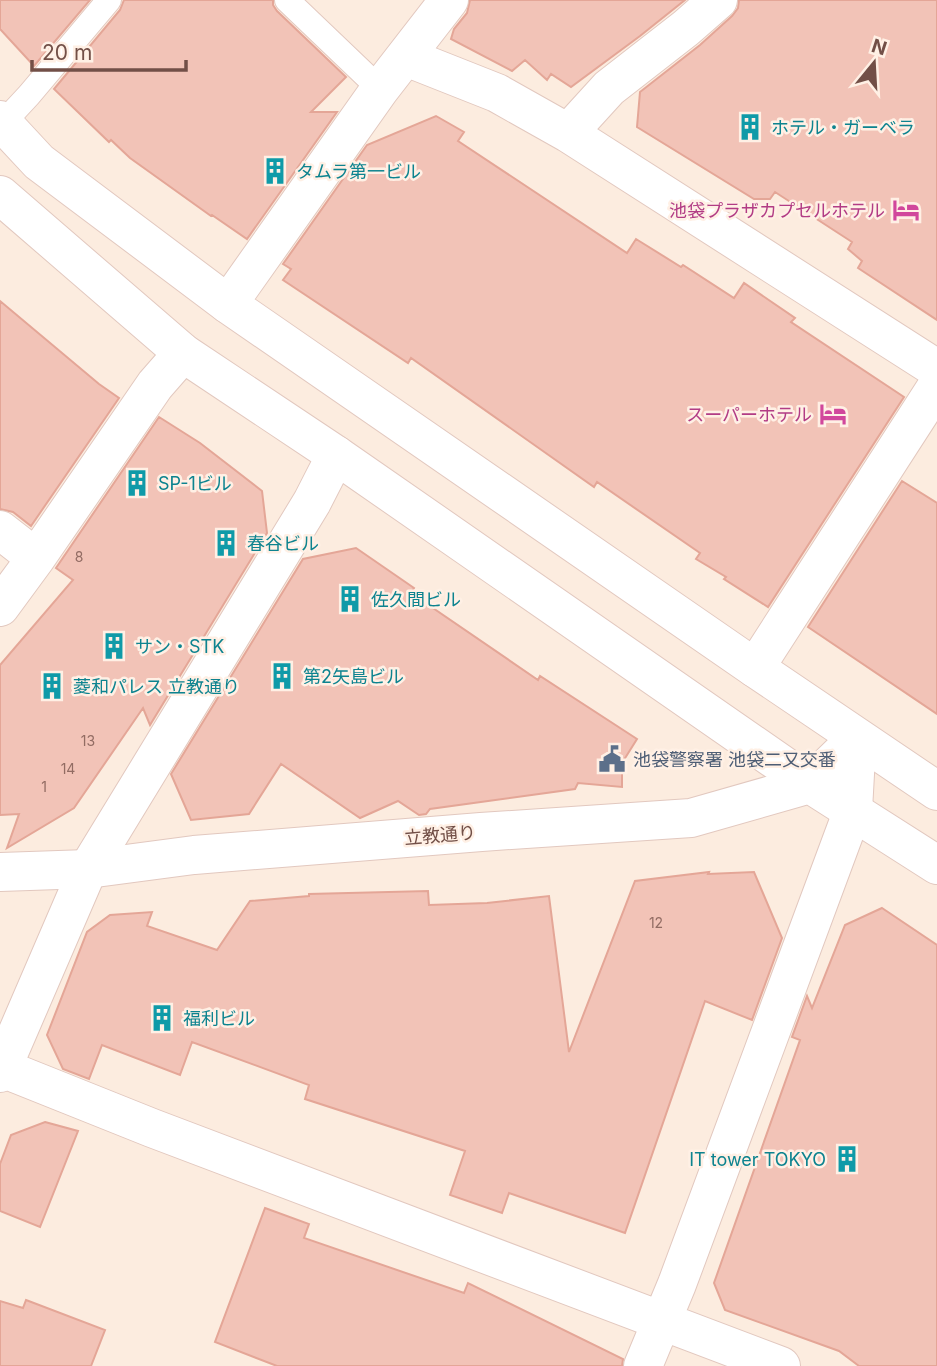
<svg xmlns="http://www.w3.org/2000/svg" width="937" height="1366" font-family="Inter,'Noto Sans JP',sans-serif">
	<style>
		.building { fill: #f2c3b7; stroke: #e4a697; stroke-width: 2 }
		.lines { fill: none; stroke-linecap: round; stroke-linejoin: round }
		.service-casing { stroke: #e2c8bf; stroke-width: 26 }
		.minor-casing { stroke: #e2c8bf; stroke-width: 40 }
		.tertiary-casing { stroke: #e2c8bf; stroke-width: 40 }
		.service { stroke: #fff; stroke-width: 24 }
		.minor { stroke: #fff; stroke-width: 38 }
		.tertiary { stroke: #fff; stroke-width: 38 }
		.labels { text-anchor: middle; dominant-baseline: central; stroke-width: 5; stroke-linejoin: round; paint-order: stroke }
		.number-label { font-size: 14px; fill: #926c63 }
		.culture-label { font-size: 18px; fill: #0d838f; stroke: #fff0e5; text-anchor: start }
		.hotel-label { font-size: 18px; fill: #b23c85; stroke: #fff0e5; text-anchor: end }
		.service-label { font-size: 18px; fill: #4e5e75; stroke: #fff0e5; text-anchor: start }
		.street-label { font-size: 18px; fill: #724f47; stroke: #fff0e5 }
	</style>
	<rect width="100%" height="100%" fill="#fcecdf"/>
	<!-- building -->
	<path class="building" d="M0,0H90L34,66L0,29Z
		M124,0H273V5L277,11L346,77L311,112H337L247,239L212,215L211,216L130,158L111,140L109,142L54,89L120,10Z
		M470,0H685L640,36L571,87L551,74L547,80L525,60L512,71L451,39L454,29L467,13Z
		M739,0H937V320L858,268L862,261L848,249L852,242L775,192L770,199H754L637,127L640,92L700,45L732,16L738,8Z
		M436,116L464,132L458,141L627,253L636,239L681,267L683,265L734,298L744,283L795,318L791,322L904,397L768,607L724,579L726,577L696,559L700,553L597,482L594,487L411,358L408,363L283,280L291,269L283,264L367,145Z
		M0,301L99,384L119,398L31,526L13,512L0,509Z
		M159,417L200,443L262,491L267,533L150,725L143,708L74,808L7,848L19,814L0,815V665L73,580L56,568Z
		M902,481L937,503V714L808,627Z
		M356,548L414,588L411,593L538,680L540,676L637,739L622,763V787L578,783L575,789L430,809L426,814L419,815L398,801L360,818L281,764L249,814L191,820L171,774L303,559Z
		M709,872L708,874L754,872L782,938L752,1020L705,1001L625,1233L509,1193L502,1213L450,1195L465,1151L305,1099L309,1085L192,1042L180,1075L102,1045L89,1079L63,1069L47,1035L87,932L110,915L152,912L147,926L217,950L250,901L309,896V894L428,891L429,905L487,903L549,896L569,1052L635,881Z
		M882,908L937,945V1366H859L839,1351L725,1310L714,1283L800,1040L792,1037L807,996L812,1008L845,925Z
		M45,1122L78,1131L40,1227L0,1211V1164L11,1135Z
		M265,1208L309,1224L304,1238L464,1293L468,1283L623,1359L622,1366H277L215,1342Z
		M26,1300L105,1330L91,1366H0V1301L23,1308Z"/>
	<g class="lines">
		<defs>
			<path id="service" d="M287,0L380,89
				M3,123L29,95L109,0"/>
			<path id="minor" d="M406,57L497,93L568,133L937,369
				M568,133L609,88L686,28L718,0
				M228,304L380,89L449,0
				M0,530L36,558
				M0,607L36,558L155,385L183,353
				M755,668L937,386
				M2,1068L152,1128L781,1366
				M0,1073L88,869L312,502L336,455
				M643,1366L677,1284L853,810L857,738"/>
			<path id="tertiary" d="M0,120L39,162L228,304L755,668L937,791
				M0,195L183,353L336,455L810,784L937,865
				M0,872L88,869L194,855L481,832L691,818L810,784L857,738"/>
		</defs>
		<!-- service casing -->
		<use href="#service" class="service-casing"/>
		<!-- minor casing -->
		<use href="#minor" class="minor-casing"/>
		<!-- tertiary casing -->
		<use href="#tertiary" class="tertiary-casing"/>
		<!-- service -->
		<use href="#service" class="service"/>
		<!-- minor -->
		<use href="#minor" class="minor"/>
		<!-- tertiary -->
		<use href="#tertiary" class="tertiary"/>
	</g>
	<!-- icons -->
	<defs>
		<symbol id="building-bare" viewBox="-9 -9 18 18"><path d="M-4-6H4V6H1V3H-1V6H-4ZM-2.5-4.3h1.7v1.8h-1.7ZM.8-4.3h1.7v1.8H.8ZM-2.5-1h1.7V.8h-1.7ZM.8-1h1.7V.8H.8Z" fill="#0f9aa8" stroke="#fff0e5" stroke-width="2.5" paint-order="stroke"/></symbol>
		<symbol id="hotel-bare" viewBox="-9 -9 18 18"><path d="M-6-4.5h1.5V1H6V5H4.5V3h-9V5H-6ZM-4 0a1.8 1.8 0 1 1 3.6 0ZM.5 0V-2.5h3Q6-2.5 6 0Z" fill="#d1479c" stroke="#fff0e5" stroke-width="2.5" paint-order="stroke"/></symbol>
		<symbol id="civic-bare" viewBox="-9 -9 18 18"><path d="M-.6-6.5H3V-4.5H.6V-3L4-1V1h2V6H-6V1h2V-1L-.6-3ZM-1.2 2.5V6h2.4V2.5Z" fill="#5c6f8a" stroke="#fff0e5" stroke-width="2.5" paint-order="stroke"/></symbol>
	</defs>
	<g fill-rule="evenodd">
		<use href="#building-bare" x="731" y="108" width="38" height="38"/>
		<use href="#building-bare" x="256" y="152" width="38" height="38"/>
		<use href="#hotel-bare" x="887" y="191" width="38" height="38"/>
		<use href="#hotel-bare" x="814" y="395" width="38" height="38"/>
		<use href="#building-bare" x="118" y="464" width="38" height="38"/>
		<use href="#building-bare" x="207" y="524" width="38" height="38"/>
		<use href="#building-bare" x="331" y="580" width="38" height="38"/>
		<use href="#building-bare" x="95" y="627" width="38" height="38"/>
		<use href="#building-bare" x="263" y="657" width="38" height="38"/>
		<use href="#building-bare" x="33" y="667" width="38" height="38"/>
		<use href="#civic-bare" x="593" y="740" width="38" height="38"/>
		<use href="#building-bare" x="143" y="999" width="38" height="38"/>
		<use href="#building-bare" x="828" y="1140" width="38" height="38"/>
	</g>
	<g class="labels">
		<!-- number labels -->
		<g class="number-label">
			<text x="79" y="556">8</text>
			<text x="88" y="740">13</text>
			<text x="68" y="768">14</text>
			<text x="44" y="786">1</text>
			<text x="656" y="922">12</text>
		</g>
		<!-- culture labels -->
		<g class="culture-label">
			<text x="771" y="127">ホテル・ガーベラ</text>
			<text x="296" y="171">タムラ第一ビル</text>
			<text x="158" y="483">SP-1ビル</text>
			<text x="247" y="543">春谷ビル</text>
			<text x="371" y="599">佐久間ビル</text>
			<text x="135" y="646">サン・STK</text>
			<text x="303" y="676">第2矢島ビル</text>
			<text x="73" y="686">菱和パレス 立教通り</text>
			<text x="183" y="1018">福利ビル</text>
			<text x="826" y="1159" text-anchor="end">IT tower TOKYO</text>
		</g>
		<!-- hotel labels -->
		<g class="hotel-label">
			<text x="885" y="210">池袋プラザカプセルホテル</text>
			<text x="812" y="414">スーパーホテル</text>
		</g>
		<!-- service labels -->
		<g class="service-label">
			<text x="633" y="759">池袋警察署 池袋二又交番</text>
		</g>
		<!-- street labels -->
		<g class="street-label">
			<text transform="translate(440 835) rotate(-5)">立教通り</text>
		</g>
	</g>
	<!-- north arrow -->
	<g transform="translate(874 63) rotate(18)" stroke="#fff0e5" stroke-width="5" paint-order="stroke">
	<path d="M0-5L12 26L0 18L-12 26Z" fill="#724f47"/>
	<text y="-10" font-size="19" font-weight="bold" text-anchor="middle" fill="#724f47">N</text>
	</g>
	<!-- scale -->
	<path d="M32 60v10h154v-10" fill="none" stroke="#724f47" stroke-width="3.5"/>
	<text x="42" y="60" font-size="21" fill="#724f47" stroke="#fff0e5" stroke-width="5" paint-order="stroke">20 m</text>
</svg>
